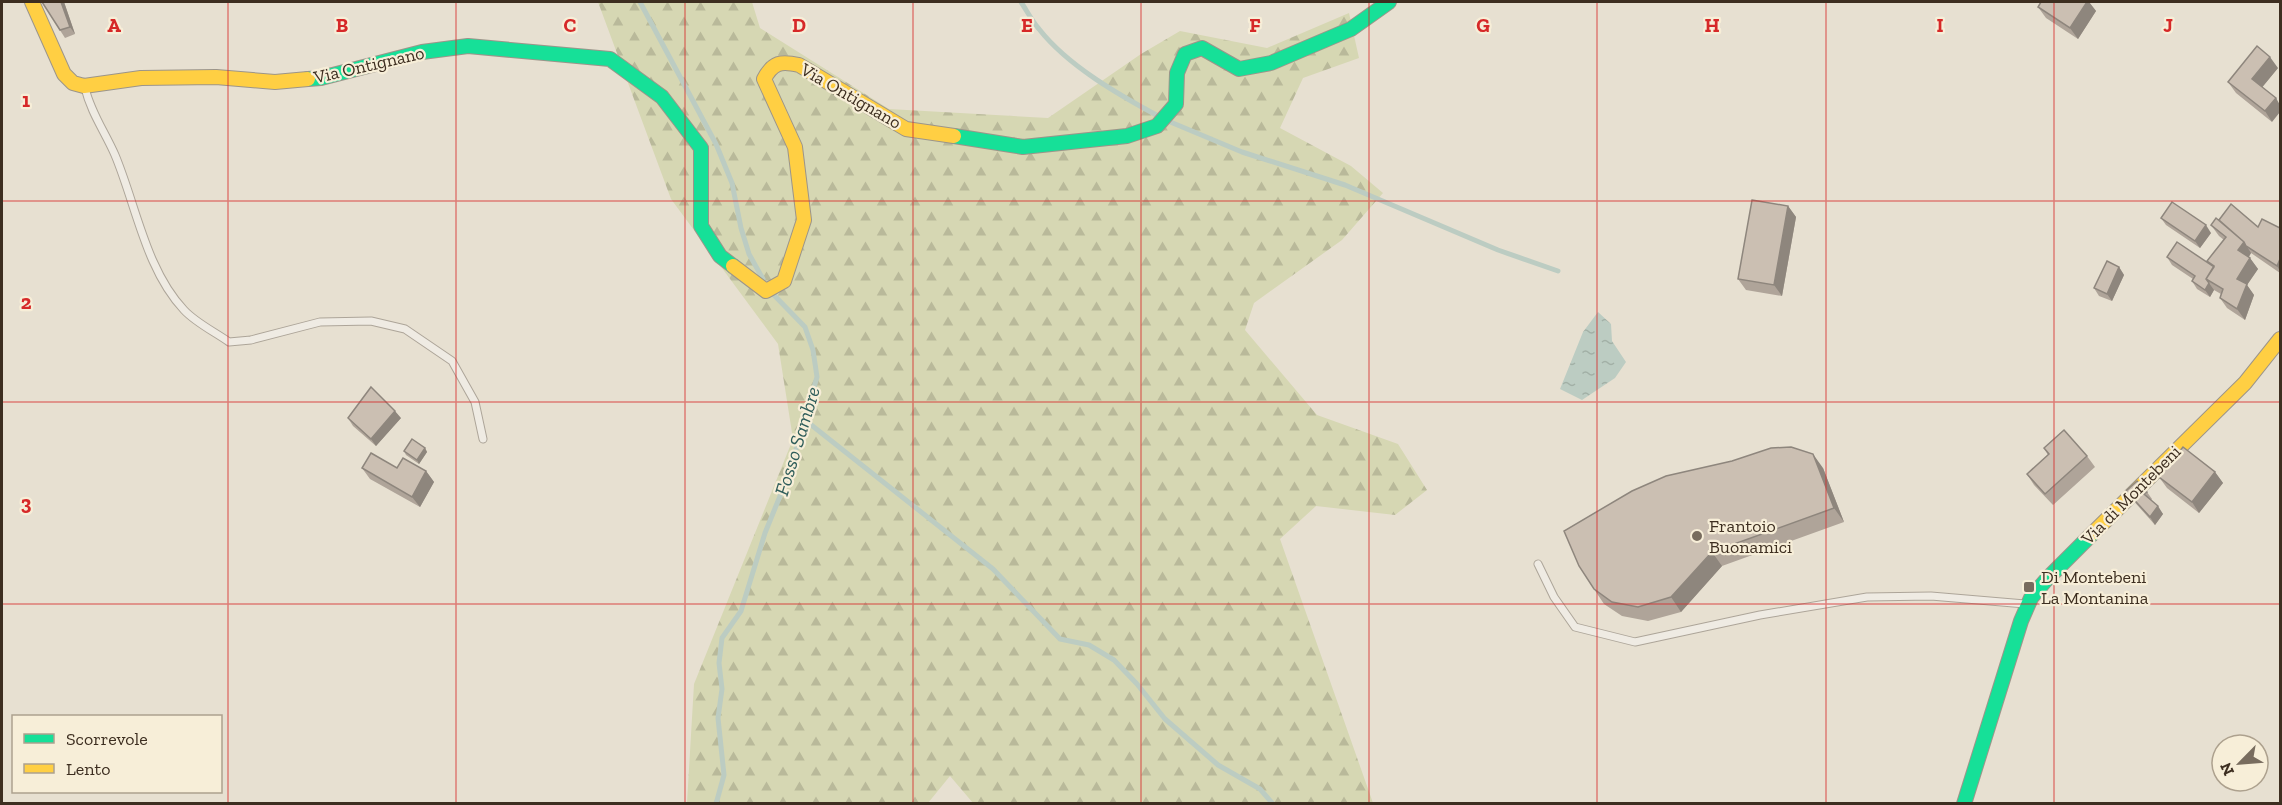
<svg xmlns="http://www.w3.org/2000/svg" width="2282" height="805" font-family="'Zilla Slab',serif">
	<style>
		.forest { fill: url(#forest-firs) }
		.water { fill: url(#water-ripples) }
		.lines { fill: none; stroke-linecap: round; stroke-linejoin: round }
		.stream { stroke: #bcccc2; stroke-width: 5 }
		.lane-casing { stroke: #ada599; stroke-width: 9 }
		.fast-casing { stroke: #9c958a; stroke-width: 16 }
		.slow-casing { stroke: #9c958a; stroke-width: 16 }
		.lane { stroke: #efebe3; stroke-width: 7 }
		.fast { stroke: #16e098; stroke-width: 14 }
		.slow { stroke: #ffcf43; stroke-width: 14 }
		.wall { fill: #afa499 }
		.shaded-wall { fill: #8e867d }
		.building { fill: #cbbfb2; stroke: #8e867d; stroke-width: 1.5 }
		.grid { fill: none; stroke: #d62828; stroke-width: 1.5; stroke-opacity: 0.55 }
		.poi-dot { fill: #786c5e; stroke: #f7eed8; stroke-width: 2 }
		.labels { text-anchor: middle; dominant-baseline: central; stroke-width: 4.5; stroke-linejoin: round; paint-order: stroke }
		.street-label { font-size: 18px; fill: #3d2e20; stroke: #f7eed8 }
		.poi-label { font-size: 18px; fill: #3d2e20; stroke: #f7eed8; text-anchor: start }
		.water-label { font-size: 20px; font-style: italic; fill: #2f5d5a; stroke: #f7eed8 }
		.grid-label { font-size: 20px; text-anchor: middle; font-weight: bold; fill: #d62828; stroke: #f7eed8; stroke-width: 4.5; stroke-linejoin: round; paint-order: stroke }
	</style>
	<defs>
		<pattern id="forest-firs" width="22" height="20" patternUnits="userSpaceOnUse" patternTransform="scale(1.5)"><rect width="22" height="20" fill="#d6d7b3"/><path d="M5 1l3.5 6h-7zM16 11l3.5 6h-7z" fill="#b9b99a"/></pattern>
		<pattern id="water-ripples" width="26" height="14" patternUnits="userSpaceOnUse" patternTransform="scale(1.5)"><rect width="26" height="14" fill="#bcccc2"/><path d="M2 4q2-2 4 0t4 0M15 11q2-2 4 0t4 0" fill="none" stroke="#a2b0a6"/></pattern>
	</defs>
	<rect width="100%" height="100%" fill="#e7e0d1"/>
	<!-- forest -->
	<path class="forest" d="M598,2H752L760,28L889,109L1048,118L1141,54L1180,31L1267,48L1349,13L1359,58L1303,78L1280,128L1351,166L1383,193L1342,240L1254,303L1245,330L1317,415L1398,444L1427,490L1395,515L1316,506L1280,539L1373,803H973L950,776L928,803H687L694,684L793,439L778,344L671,199Z"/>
	<!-- water -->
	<path class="water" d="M1598,312L1611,324L1612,341L1626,362L1615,378L1582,400L1560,389L1583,332Z"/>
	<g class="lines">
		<!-- stream -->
		<path class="stream" d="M640,2L716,144L732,183L741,228L749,254L763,279
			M1021,2C1027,11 1032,21 1039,29C1068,66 1119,95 1160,117
			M1168,121L1242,152L1345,185L1498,250L1558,271
			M805,420L993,569L1060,639L1089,645L1114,660L1137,684L1165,719L1218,765L1260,789L1273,804
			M716,804L724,775L718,718L722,689L719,663L722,638L741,611L765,533L789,474L817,377L813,350L805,327L771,292"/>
		<defs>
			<path id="lane" d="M85,88C91,113 105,132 115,155C136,205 146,270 184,310C196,323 215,332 229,342L251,340L320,322L371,321L405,329L452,361L475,402L483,439
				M1538,564L1554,597L1575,627L1635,642L1760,615L1867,597L1931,596L2025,604"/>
			<path id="fast" d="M308,79L321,78L422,52L468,46L610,59L662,97L701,148V226L720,256L733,266
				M954,136L1023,147L1127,136L1157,126L1176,104L1177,73L1185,54L1202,48L1239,69L1271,63L1351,29L1389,2
				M1964,804L2021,621L2031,598L2046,580L2093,533"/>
			<path id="slow" d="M32,2L64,74L73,83L84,86L141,78L216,77L275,82L308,79
				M733,266L766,291L784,281L804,220L795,147L764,79C773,62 781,61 799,65L906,129L954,136
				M2093,533L2245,383L2280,339"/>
		</defs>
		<!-- lane casing -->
		<use href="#lane" class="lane-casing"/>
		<!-- fast casing -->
		<use href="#fast" class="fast-casing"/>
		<!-- slow casing -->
		<use href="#slow" class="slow-casing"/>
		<!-- lane -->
		<use href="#lane" class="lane"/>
		<!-- fast -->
		<use href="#fast" class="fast"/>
		<!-- slow -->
		<use href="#slow" class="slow"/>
	</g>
	<!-- wall -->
	<path class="wall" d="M42,2H64L75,34L65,38Z
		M2041,2H2089L2096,11L2078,39L2046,18L2038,7Z
		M2278,68L2262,87L2272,122L2236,93L2228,82Z
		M1788,206L1796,217L1782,296L1746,290L1738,279Z
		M2161,218L2211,233L2200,248L2166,225Z
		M2219,220L2258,227L2280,228V273L2251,253L2249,257L2258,269L2247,285L2254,295L2245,320L2227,308L2220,298L2221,294L2214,290L2210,297L2197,289L2192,281L2193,279L2172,265L2167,257L2210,265L2207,261L2224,240L2219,236L2211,225Z
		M2119,267L2124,275L2112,301L2099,296L2094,288Z
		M348,418H401L376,446L353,426Z
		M425,448L427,452L419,464L406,455L404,451Z
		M2044,448L2087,456L2095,467L2053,505L2034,485L2027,474L2048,455Z
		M1732,461L1823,468L1844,522L1722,566L1681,612L1648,621L1622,616L1604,604L1594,589Z
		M362,468H397L426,471L434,482L420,507L370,479Z
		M2215,472L2223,483L2199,513L2167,488L2159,477Z
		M2126,491L2147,492L2152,499L2151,500L2163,514L2155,525L2131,498Z"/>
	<!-- shaded-wall -->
	<path class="shaded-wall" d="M61,2H64L75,34L70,27Z
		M2087,2H2089L2096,11L2078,39L2070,28Z
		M2270,57L2278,68L2260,90L2252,79Z
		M2276,98L2280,105V112L2272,122L2265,111Z
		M1788,206L1796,217L1782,296L1774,285Z
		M2206,225L2211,233L2200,248L2195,241Z
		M2244,242L2251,253L2246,261L2238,250Z
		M2250,258L2258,269L2247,285L2254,295L2245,320L2237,309V279Z
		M2280,259V271L2277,266Z
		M2119,267L2124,275L2112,301L2107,294Z
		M2209,283L2214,290L2210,297L2205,290Z
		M395,411L401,418L376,446L371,439Z
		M425,448L427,452L419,464L417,460Z
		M1813,454L1823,468L1844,522L1834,508Z
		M426,471L434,482L420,507L412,497Z
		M2215,472L2223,483L2199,513L2192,502Z
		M2158,506L2163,514L2155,525L2150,517Z
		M1712,552L1722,566L1681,612L1671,597Z"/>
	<!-- building -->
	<path class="building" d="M42,2H61L70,27L60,30Z
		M2041,2H2087L2070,28L2038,7Z
		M2257,46L2270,57L2252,79L2276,98L2265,111L2228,82Z
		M1752,200L1788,206L1774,285L1738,279Z
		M2172,202L2206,225L2195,241L2161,218Z
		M2231,204L2258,227L2262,219L2280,228V259L2277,266L2246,246L2244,242L2219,220Z
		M2216,218L2244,242L2238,250L2250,258L2237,279L2247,284L2237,309L2220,298L2223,289L2206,279L2214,266L2207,261L2226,237L2211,225Z
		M2177,242L2214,267L2206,279L2209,283L2205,290L2192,281L2195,276L2167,257Z
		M2107,261L2119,267L2107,294L2094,288Z
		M371,387L395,411L371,439L348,418Z
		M2064,430L2087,456L2045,494L2027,474L2049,454L2044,448Z
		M412,439L425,448L417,460L404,451Z
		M1791,447L1813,454L1834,508L1712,552L1671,597L1638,607L1612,602L1594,589L1579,566L1564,531L1632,491L1666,476L1732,461L1771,448Z
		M2183,447L2215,472L2192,502L2159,477Z
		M371,453L397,468L403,458L426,471L412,497L362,468Z
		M2137,481L2147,492L2144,494L2158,506L2150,517L2126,491Z"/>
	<!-- grid -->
	<path class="grid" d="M228,2V804M456,2V804M685,2V804M913,2V804M1141,2V804M1369,2V804M1597,2V804M1826,2V804M2054,2V804M2,201H2280M2,402H2280M2,604H2280"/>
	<!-- markers -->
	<g class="poi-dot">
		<circle cx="1697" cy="536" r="6"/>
		<rect x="2023" y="581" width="12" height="12" rx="3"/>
	</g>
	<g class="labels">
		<!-- street labels -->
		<g class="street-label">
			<text transform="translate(369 65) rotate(-13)">Via Ontignano</text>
			<text transform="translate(851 96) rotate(30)">Via Ontignano</text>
			<text transform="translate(2131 495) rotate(-45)">Via di Montebeni</text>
		</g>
		<!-- poi labels -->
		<g class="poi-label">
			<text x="1709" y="526">Frantoio<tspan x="1709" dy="21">Buonamici</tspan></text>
			<text x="2041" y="577">Di Montebeni<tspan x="2041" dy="21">La Montanina</tspan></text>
		</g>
		<!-- water labels -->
		<g class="water-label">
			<text transform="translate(797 441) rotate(-73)">Fosso Sambre</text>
		</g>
	</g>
	<g class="grid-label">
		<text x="114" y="32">A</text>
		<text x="342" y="32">B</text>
		<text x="570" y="32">C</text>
		<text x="799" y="32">D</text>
		<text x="1027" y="32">E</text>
		<text x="1255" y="32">F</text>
		<text x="1483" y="32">G</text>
		<text x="1712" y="32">H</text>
		<text x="1940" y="32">I</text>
		<text x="2168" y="32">J</text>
		<text x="26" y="107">1</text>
		<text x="26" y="309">2</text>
		<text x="26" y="510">3</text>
	</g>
	<!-- border -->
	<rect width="2282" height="805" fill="none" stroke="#3d2e20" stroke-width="6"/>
	<!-- legend -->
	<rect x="12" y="715" width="210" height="78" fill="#f7eed8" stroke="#ada18e" stroke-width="1.5"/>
	<rect x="24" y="734" width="30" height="9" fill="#16e098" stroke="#ada18e" stroke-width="1.5"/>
	<text x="66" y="745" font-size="18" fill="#3d2e20">Scorrevole</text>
	<rect x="24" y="764" width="30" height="9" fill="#ffcf43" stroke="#ada18e" stroke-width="1.5"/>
	<text x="66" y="775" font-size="18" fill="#3d2e20">Lento</text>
	<!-- north arrow -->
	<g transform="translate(2240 763) rotate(245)"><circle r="28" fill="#f7eed8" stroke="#ada18e" stroke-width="1.5"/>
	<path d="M0-4.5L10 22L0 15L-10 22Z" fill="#786c5e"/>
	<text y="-9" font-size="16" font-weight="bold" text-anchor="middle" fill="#3d2e20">N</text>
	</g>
</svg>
